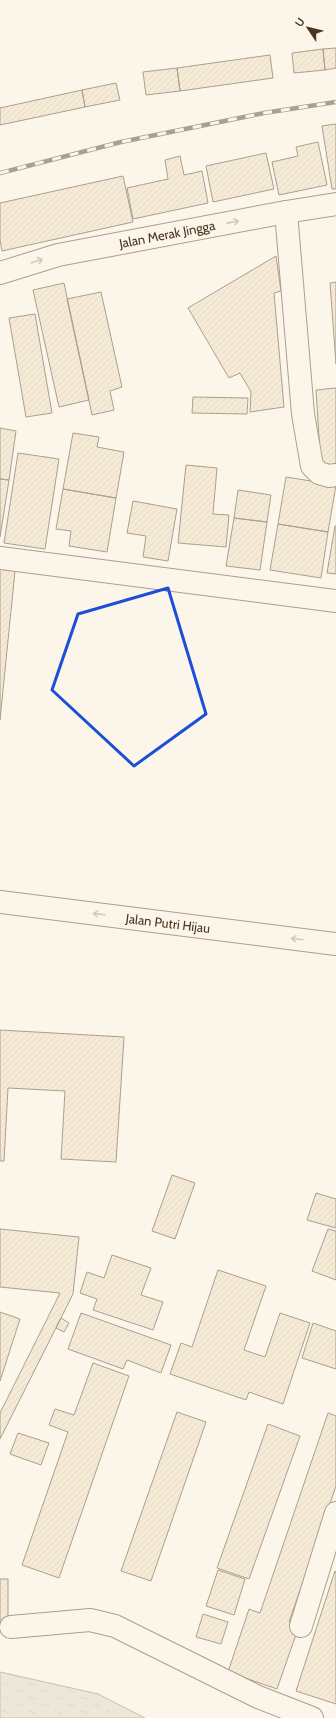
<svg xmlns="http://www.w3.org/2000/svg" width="336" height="1718" font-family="Cabin,sans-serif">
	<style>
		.water { fill: url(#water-ripples); stroke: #887966 }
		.building { fill: url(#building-hatch); stroke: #4a3520 }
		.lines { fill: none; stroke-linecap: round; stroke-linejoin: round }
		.street-casing { stroke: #4a3520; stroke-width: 24 }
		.primary-casing { stroke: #4a3520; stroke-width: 24 }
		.street { stroke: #fbf6e9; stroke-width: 22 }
		.primary { stroke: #fbf6e9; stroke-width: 22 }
		.rail-casing { stroke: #4a3520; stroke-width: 4.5 }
		.rail { stroke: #fbf6e9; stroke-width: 3; stroke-dasharray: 9; stroke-linecap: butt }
		.oneway { stroke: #a29684 }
		.marked { fill: none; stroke: #1d4ed8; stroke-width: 3; stroke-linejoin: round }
		.labels { text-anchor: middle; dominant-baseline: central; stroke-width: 3; stroke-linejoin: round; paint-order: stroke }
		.street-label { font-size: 13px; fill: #4a3520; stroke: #fbf6e9 }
	</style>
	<defs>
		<pattern id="water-ripples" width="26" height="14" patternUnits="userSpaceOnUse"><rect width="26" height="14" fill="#dcd4c6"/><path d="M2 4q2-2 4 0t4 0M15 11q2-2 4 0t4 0" fill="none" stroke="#beb7aa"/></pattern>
		<pattern id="building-hatch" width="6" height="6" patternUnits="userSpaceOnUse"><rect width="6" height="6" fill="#ecdcbc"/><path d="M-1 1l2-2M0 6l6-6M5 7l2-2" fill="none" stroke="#ccbda1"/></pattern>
	</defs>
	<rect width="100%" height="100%" fill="#fbf6e9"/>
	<!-- water -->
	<path class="water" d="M0,1672L98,1694L145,1718H0Z"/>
	<!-- building -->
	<path class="building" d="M336,48V68L325,70L323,49Z
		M323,49L325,70L294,73L292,53Z
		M270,55L273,78L180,91L177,68Z
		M177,68L180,91L146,95L143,72Z
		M116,83L120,100L85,107L82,90Z
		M82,90L85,107L0,125V108Z
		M336,124V189H332L322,126Z
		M318,142L327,185L279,195L272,162L298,156L296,147Z
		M266,153L274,189L213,202L206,166Z
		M180,156L184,175L202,171L208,203L133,219L127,188L168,179L165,160Z
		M123,176L133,222L2,251L0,240V203Z
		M276,256L281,291L274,293L284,407L250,412L251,392L240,373L229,378L188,308Z
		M336,282V364L330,283Z
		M64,283L89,400L59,407L33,290Z
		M101,292L122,387L110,391L114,410L92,415L67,299Z
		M35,314L52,413L26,417L9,318Z
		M336,388V468L321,469L316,390Z
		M193,397L248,398L247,414L192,413Z
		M0,428L16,431L9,480L0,479Z
		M73,433L99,437L97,447L124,452L116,498L63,489Z
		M18,453L59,459L45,549L4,543Z
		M186,465L217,468L213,514L229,515L226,547L178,543Z
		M286,477L336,485L328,532L278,524Z
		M0,479L9,480L0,537Z
		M63,489L116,498L107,552L69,546L71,531L56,529Z
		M238,490L271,495L267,522L234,518Z
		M133,501L177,509L168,561L143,557L146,536L127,533Z
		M234,518L267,522L260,570L226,566Z
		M278,524L328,532L321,578L270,570Z
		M335,526H336V574L327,573Z
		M0,569L15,571L0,720Z
		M0,1030L124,1037L116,1162L61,1159L65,1091L8,1088L4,1161H0Z
		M172,1175L195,1183L175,1239L152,1231Z
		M316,1193L336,1199V1228L307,1220Z
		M0,1229L79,1237L73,1294L0,1439V1413L60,1293L0,1287Z
		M328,1229L336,1231V1280L312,1271Z
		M112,1255L151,1268L141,1295L163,1302L153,1330L93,1310L97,1299L80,1293L87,1272L104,1278Z
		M218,1270L266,1286L244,1350L265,1357L280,1313L310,1323L283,1404L249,1392L246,1400L170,1374L181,1343L192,1347Z
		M0,1312L20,1319L0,1381Z
		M81,1313L171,1345L161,1373L127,1360L123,1369L68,1349Z
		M61,1318L69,1323L64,1332L56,1328Z
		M313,1323L336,1331V1369L302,1358Z
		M93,1363L129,1376L59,1578L22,1565L68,1432L49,1425L55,1409L74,1415Z
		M177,1412L206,1422L151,1581L121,1571Z
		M328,1413L336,1416V1486L289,1622L299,1626L277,1689L228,1672L249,1609L260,1613Z
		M268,1424L300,1436L249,1579L217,1568Z
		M18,1433L49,1443L41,1465L10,1454Z
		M218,1570L245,1579L234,1615L206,1606Z
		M335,1571L336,1572V1704L296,1691Z
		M0,1579H8V1626H0Z
		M203,1614L228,1622L221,1644L196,1637Z"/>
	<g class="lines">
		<defs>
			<path id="street" d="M286,212L303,414L312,466L319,473L329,476L336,475
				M0,558L336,601
				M301,1626L336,1513
				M11,1627L90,1620L115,1626L258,1697L312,1718"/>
			<path id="primary" d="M0,273L58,255L286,212L336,204
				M0,902L336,944"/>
		</defs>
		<!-- street casing -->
		<use href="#street" class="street-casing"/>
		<!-- primary casing -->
		<use href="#primary" class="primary-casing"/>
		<!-- street -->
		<use href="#street" class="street"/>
		<!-- primary -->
		<use href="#primary" class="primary"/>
		<defs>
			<path id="rail" d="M0,173L121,142L264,113L336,102"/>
		</defs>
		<!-- rail casing -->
		<use href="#rail" class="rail-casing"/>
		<!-- rail -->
		<use href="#rail" class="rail"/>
	</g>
	<!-- one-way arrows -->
	<defs><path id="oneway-shaft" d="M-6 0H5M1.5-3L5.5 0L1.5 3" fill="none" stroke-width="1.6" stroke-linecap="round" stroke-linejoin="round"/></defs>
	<g class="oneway">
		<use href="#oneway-shaft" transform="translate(233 222) rotate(-11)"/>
		<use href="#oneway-shaft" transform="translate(37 261) rotate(-17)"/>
		<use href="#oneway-shaft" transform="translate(99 914) rotate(-173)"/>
		<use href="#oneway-shaft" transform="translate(297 939) rotate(-173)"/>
	</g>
	<!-- marked area -->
	<path d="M0 0H336V1718H0ZM168,588L206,714L134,766L52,690L78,614Z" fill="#fbf6e9" fill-opacity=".55" fill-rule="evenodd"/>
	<path class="marked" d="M168,588L206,714L134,766L52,690L78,614Z"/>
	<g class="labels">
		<!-- street labels -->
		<g class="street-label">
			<text transform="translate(167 234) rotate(-11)">Jalan Merak Jingga</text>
			<text transform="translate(168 923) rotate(7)">Jalan Putri Hijau</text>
		</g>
	</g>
	<!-- north arrow -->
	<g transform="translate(308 28) rotate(305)" stroke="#fbf6e9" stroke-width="3" paint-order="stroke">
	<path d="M0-3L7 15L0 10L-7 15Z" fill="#4a3520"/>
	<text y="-6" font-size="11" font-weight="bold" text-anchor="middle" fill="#4a3520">U</text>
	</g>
</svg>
